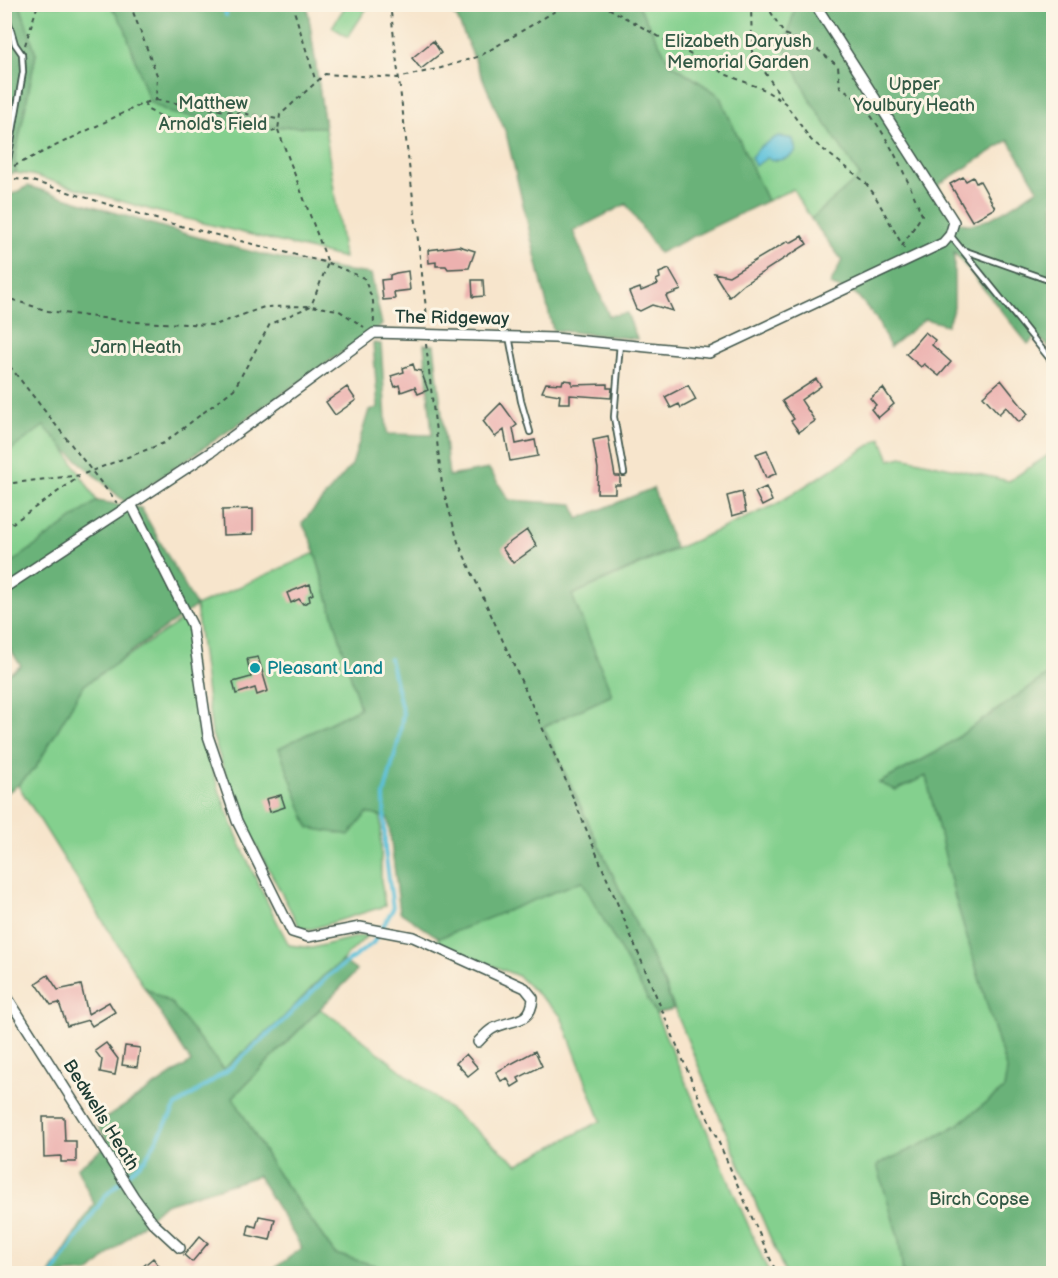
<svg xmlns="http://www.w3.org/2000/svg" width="1058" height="1278" font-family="'Balsamiq Sans',sans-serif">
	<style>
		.green { fill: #84d08e; stroke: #528661; stroke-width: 1.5 }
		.forest { fill: #6bb279; stroke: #457856; stroke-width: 1.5; fill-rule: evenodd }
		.water { fill: #5cc1da; stroke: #3e7f87; stroke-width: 1.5 }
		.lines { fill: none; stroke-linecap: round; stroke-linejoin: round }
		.stream { stroke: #5cc1da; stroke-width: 4 }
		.building { fill: #ecb1af }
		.service-casing { stroke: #3f564b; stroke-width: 8 }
		.minor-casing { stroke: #3f564b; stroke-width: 12 }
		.path { stroke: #3f564b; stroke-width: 2; stroke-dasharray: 4.5 4.5; stroke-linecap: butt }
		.service { stroke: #fff; stroke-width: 4.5 }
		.minor { stroke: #fff; stroke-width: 9 }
		.culture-dot { fill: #0f9aa8; stroke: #fcf5e5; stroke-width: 2 }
		.labels { text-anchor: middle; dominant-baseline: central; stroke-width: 6; stroke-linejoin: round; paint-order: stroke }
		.park-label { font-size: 18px; fill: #335a46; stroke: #fcf5e5 }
		.street-label { font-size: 18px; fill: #1f3d34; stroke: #fcf5e5 }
		.culture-label { font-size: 18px; fill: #0d838f; stroke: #fcf5e5; text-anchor: start }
	</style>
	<rect width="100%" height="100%" fill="#fcf5e5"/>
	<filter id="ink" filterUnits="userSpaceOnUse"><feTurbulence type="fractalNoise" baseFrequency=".0167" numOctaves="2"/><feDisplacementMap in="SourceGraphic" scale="12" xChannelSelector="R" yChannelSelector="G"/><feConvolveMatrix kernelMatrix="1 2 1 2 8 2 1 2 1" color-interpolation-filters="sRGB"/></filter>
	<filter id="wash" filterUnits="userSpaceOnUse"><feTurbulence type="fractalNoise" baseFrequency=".008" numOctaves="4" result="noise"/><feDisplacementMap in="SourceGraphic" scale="24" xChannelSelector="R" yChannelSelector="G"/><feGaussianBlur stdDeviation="1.35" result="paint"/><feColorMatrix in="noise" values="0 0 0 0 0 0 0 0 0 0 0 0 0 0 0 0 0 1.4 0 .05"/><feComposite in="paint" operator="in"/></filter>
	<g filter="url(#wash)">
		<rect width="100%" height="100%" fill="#f7e5cc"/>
		<!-- green -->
		<path class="green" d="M20,5H307L344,258L155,211L32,175L16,173L15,158L36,54Z
			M346,5H369L348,37L332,27Z
			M638,5H796L785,47L810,100L861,176L811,219L793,189L767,201L719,95L670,63Z
			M4,374L64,448L97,501L5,568Z
			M881,438L890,460L902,457L1009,481L1053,452V671L935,753L879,783L896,790L926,776L955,897L1007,1071L1004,1089L957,1125L927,1142L878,1165L899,1240L903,1273H785L665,986L543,726L612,695L572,595L775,505Z
			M315,553L360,708L279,748L367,813L381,816V880L385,906L312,929L300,928L238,811L212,734L196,606Z
			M185,618L189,628C193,662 194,699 202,733C220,806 254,878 289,945L312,948L369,934L278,1023L222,1070L172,1004L144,987L18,785L36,767L83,686Z
			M582,880L656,1014L769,1273H370L377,1266L335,1254L275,1170L233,1097L320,1009L348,1028L518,1164L601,1121L561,1016L518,976L435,942L439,938Z"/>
		<!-- forest -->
		<path class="forest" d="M5,5H20L36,54L15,158L16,173L5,174Z
			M110,5H307L325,127H269L170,113L149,101L124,26Z
			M443,5H638L670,63L719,95L767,201L659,253L626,204L573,231L609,316L627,313L637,339L553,330L506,133L457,18Z
			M796,5H1053L1054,255L1048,275L1053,277V351L1037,336L1028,344L954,252V307L947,325L925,319L890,347L876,318L856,294L830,285L842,260L811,219L860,176L810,100L784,47ZM1009,140L1038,189C1020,200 979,233 959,222L938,185Z
			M28,186C141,220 254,260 371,274L382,325L125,502L64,448L44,426L5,454V198Z
			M373,343L381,344L387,434L432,435L424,344L434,345L449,476L489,469L509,500L573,504L578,519L653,488L675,548L572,595L612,695L543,727L665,986L673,1009L656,1014L582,881L439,938L400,912L388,818L367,813L349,835L309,828L279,748L360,708L312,542L302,523L352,465L369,410L378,408Z
			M97,501L141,508L196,606L83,686L36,767L18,785L5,794V676L21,666L5,641V568Z
			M1053,671V1273H903L899,1240L877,1165L927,1142L957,1125L1004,1089L1007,1071L955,897L926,776L896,790L879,783L935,753Z
			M343,961L357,971L233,1097L275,1170L335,1254L378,1266L370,1273H268L302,1248L258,1176L165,1204L89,1273L50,1274L94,1204L77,1168L109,1144L97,1124L191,1062L144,987L172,1004L223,1069L278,1023L323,976Z"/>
		<!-- water -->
		<path class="water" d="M778,136L793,139L796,151C789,160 777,162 767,158L755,166L751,157L761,146Z"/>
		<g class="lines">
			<!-- stream -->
			<path class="stream" d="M224,4L226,15
				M531,4L532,6
				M53,1274L105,1196L146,1158L176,1106L228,1070L282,1022L327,977L373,943L393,909L385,850L384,795L398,743L403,714L390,659"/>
		</g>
		<g id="blocks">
			<!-- building -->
			<path class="building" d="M433,41L441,53L421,69L412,58Z
				M963,177L966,181L973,177L976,183L980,181L995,208L972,221L950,184Z
				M802,236L807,244L744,284L729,297L714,273L729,276L788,241L790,243Z
				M459,246L475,251L469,268L448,269L446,266H436V262L429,263L428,250Z
				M669,269L681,290L666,296L673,311L652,305L640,311L636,309L629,292L640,288L641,291L658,284L656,280L660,278L659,273Z
				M408,271L410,290L394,292L395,299L383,300L381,280L390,279V275L396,273Z
				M472,280H483L484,296L473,297Z
				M925,332L935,340L932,345L951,362L939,376L924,364L921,367L906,354Z
				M413,364L415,370L421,371L428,390L418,394L415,387L401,392L399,385L395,387L391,376L404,372L403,368Z
				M816,379L821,386L801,400L815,421L799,432L791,421L794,419L782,401Z
				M563,380L572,381V385L607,384V388H612L611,398L570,395V403H559L560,395L542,392L546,383L562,384Z
				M1001,380L1028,414L1019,422L1006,407L999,414L983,396Z
				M688,385L696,400L681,408L679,404L671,408L665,397Z
				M347,387L356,400L335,415L326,402Z
				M883,388L894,404L878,418L871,409L876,405L870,398Z
				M501,403L517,425L513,428L516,444L535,440L538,456L510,461L504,430L495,437L483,421Z
				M608,437L615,476H620V485H615V493H597L598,469L593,440Z
				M767,450L777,473L766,478L756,454Z
				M766,487L772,501L762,506L755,492Z
				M742,492L746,512L732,516L727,496Z
				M253,509V534L223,535L222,510Z
				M527,530L537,546L513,563L502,548Z
				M310,584L313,594L309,596L310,601L303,604L299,599L291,603L287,593Z
				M258,657L268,691L257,695L255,688L236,694L233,682L251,677L247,659Z
				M281,795L285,807L270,812L266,799Z
				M48,975L58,990L81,985L88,1014L109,1002L115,1012L92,1026L88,1020L67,1026L59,1003L51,1005L36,983Z
				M106,1043L118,1059L115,1075L100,1072L102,1060L95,1051Z
				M125,1046L140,1048L137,1067L122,1065Z
				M535,1051L542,1066L518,1078L520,1082L512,1087L507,1078L501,1081L496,1072Z
				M466,1054L478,1068L468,1076L456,1063Z
				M43,1117H64L65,1141H76V1162H61V1156L44,1157Z
				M259,1216L275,1219L270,1240L247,1235L249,1225L256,1227Z
				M200,1236L208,1243L192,1262L184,1255Z
				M153,1258L165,1274H134Z"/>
		</g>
	</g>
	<g filter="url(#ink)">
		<use href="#blocks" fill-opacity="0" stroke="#3f564b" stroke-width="1.5"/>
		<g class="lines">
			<defs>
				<path id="service" d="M4,6L15,44L22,54L23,72L5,178
					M950,235L1054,364
					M963,250L1054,282
					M509,336L521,401L530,432
					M620,343L614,417L624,473"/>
				<path id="minor" d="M4,178H5
					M131,504L192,625L208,736L237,821L292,932L308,937L360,927L413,937L525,988L533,998C531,1026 511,1018 492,1029C487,1032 482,1038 478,1042
					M4,588L211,452L374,333L555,338L709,353L943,243L950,235L954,222L815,4
					M4,992L134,1197L153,1223L180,1248"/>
			</defs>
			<!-- service casing -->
			<use href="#service" class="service-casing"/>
			<!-- minor casing -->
			<use href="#minor" class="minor-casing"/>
			<!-- path -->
			<path class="path" d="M130,4L157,75L156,100L144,103
				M292,4L315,79
				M390,4L428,325
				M601,4L727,75L763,89L785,103L811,140L864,181L874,194L905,250
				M751,4L752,52L783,100
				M766,4L784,34L813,46L838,66L840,87C878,108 906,176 922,215L902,246
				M25,45L38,4
				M156,100L278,119
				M14,166L144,103L148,110L164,118L271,132L278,130L280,115L325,74L398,78L441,68L480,56L567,4
				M15,179L32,181L169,223L328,263L364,278L373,301L374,324
				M4,193V206
				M4,297L48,311L134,322L215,325L264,307L311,306L338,310L364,327
				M426,344L442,485L458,542L561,769L696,1091L777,1274
				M4,359L117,503
				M4,484L81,475L164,443L234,389L270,324L311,306L328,263L278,130
				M4,529L79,477"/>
			<!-- service -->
			<use href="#service" class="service"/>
			<!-- minor -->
			<use href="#minor" class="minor"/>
		</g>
	</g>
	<!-- markers -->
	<circle class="culture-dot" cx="255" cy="668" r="6"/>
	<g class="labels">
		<!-- park labels -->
		<g class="park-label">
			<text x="738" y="41">Elizabeth Daryush<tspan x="738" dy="21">Memorial Garden</tspan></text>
			<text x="914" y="84">Upper<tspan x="914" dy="21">Youlbury Heath</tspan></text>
			<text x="213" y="103">Matthew<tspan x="213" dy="21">Arnold's Field</tspan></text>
			<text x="136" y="347">Jarn Heath</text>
			<text x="979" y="1199">Birch Copse</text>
		</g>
		<!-- street labels -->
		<g class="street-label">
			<text transform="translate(452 318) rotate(1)">The Ridgeway</text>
			<text transform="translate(101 1115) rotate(58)">Bedwells Heath</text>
		</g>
		<!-- culture labels -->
		<g class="culture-label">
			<text x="267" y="668">Pleasant Land</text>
		</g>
	</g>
	<!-- margin -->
	<rect width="1058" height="1278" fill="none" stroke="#fcf5e5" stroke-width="24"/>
</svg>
